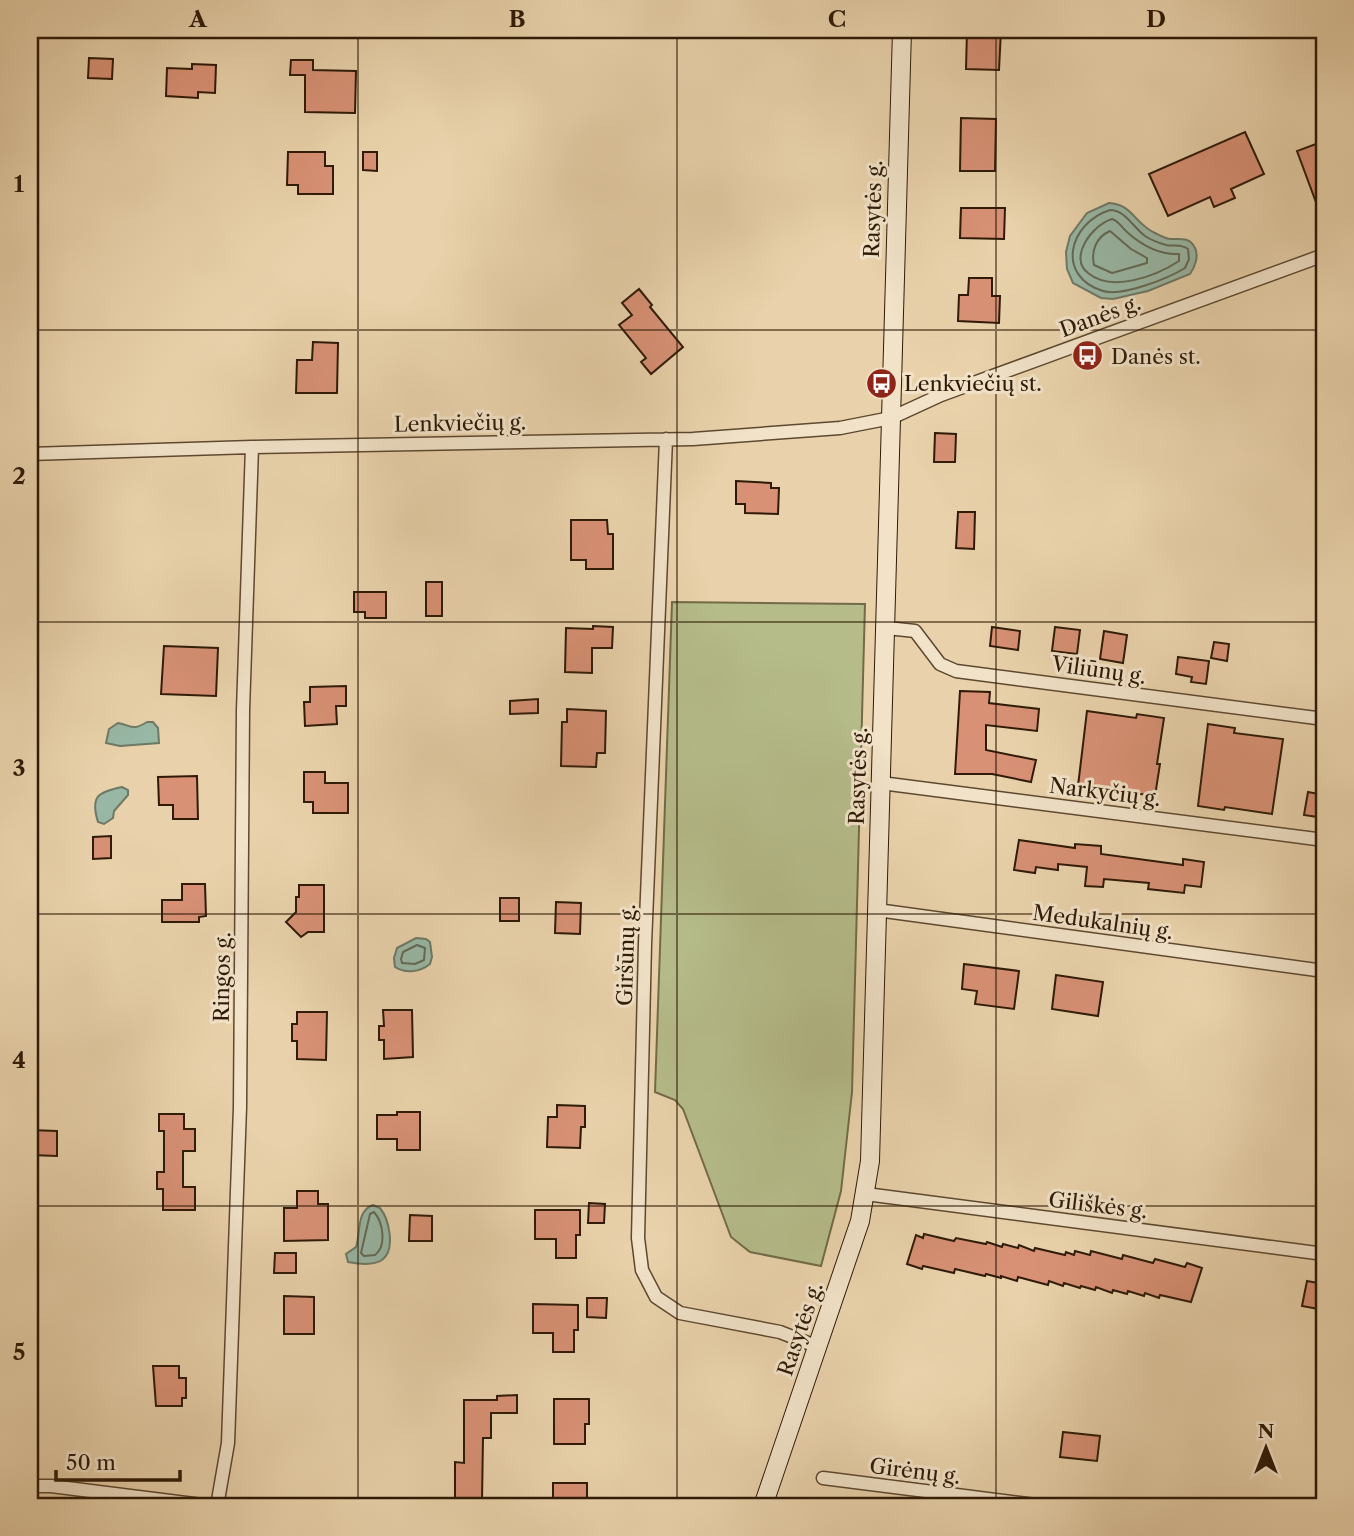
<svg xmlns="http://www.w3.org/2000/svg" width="1354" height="1536" font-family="'Libre Caslon Text',serif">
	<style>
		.green { fill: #b5bc8a; stroke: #726b48; stroke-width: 2 }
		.water { fill: #98b8a6; stroke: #6e7966; stroke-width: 2 }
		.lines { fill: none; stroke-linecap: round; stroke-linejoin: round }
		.shore { stroke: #636956; stroke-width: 2 }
		.building { fill: #d89175; stroke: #2e1a07; stroke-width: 2 }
		.street-casing { stroke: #5d4830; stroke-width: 15 }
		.secondary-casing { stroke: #2e1a07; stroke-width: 20 }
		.street { stroke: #f1e2c8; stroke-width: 12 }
		.secondary { stroke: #f1e2c8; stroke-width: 18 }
		.grid { fill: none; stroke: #2e1a07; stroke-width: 2; stroke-opacity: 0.55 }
		.labels { text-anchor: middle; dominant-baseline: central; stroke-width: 6; stroke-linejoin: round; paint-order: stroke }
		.street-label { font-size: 21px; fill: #2e1a07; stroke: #f1e2c8 }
		.poi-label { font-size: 21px; fill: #2e1a07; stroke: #f1e2c8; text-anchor: start }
		.neatline { fill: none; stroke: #2e1a07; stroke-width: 2.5 }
		.grid-label { font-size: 23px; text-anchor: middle; font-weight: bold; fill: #2e1a07 }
	</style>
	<rect width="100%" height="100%" fill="#e9d2ab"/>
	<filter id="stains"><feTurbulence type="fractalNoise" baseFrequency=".00286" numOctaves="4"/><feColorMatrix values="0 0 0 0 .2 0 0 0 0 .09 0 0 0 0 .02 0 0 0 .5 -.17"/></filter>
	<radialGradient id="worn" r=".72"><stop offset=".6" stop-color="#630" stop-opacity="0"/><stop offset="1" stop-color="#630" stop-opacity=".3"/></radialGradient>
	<!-- green -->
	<path class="green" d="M672,602L865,604L852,1092L841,1191L821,1266L750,1252L731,1237L683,1109L675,1100L655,1092Z"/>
	<!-- water -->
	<path class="water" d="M1109,203C1132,204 1135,224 1155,233C1159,235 1166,239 1171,239C1180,239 1190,237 1195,248C1199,256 1195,267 1190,274L1148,291L1113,299L1101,298L1073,283L1067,269L1066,252L1070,236L1087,213Z
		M147,722H153L158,728L159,743L120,746L106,743L109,729L118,723C133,726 132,731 147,722Z
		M122,787L128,790V795L114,811L113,818L104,824L98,822C90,796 98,792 122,787Z
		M416,938L426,939L430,942L432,957L430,964C420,972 406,974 395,967L394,958L397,948Z
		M373,1205L380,1208C389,1219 396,1250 382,1260C373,1266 358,1264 348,1262L346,1254L356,1247C361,1232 356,1211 373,1205Z"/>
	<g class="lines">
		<!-- shore -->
		<path class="shore" d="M1110,210C1125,210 1133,227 1145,236C1151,240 1159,243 1166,245C1175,247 1179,243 1188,249L1189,259L1185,268C1169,278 1122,297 1103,291C1055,276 1069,223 1110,210Z
			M1112,219C1119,221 1122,228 1128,233C1143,246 1160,255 1179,254V261C1156,276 1112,293 1088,273C1068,258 1092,225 1112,219Z
			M1110,231L1131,249L1147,258V263L1112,273L1094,265C1091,251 1096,237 1110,231Z
			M417,945L425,948L424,960L415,964L402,963L401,959L403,952Z
			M374,1212C383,1222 387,1246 375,1255L364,1256L361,1253L370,1214Z"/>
	</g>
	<!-- building -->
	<path class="building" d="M967,30H1001L999,70L966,69Z
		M89,58L113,59L112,79L88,78Z
		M291,60H313V70L356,71L355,113L305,112V75H290Z
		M192,64L216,65L215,93L198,92V98L166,96L167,68L192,69Z
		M961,118L996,119L995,171H960Z
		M1245,132L1264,174L1231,189L1235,198L1214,207L1210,197L1168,216L1149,174Z
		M1324,141V221H1323L1297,151Z
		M288,152H325V166H333V194H298V185H287Z
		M363,152H377V171L363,170Z
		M961,208H1005L1004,239L960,238Z
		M969,278H992V296H1000L999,323L958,321L959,295H968Z
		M639,289L652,305L650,307L683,347L651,374L641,362L646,358L619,325L632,315L622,303Z
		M313,342L338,343L337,393H296L297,360H312Z
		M935,433L956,434L955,462H934Z
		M736,481L771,483V488H779L778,514L745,513V504H736Z
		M958,512H975L974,549L956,548Z
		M571,520H607L608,534H613V569H586V560H571Z
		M426,582H442V616H426Z
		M354,592H386V618H365V612H354Z
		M593,626L613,627L612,648H592V673L565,672L566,628L593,629Z
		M992,627L1020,631L1018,650L990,646Z
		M1055,627L1080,630L1077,654L1052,651Z
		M1104,631L1127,635L1123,663L1100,659Z
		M1214,642L1229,644L1227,661L1211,658Z
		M164,646L218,648L216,696L161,694Z
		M1178,657L1209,661L1206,684L1191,682L1192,677L1176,674Z
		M346,686V706H336L337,724L305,726L304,702H310V687Z
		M960,691L990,692L989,703L1039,709L1037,731L986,725V750L1036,760L1031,782L992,774H955Z
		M538,699V713L510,714V701Z
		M567,709L606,711L605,753H597L596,767L561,766L562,722H567Z
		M1087,711L1136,718L1137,714L1164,718L1157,764H1160L1155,796L1078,786Z
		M1208,724L1235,728L1234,733L1283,739L1272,814L1225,807L1224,810L1198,806Z
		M304,772H325V783H348V813H313V802H304Z
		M197,776L198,819H173V805H159L158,777Z
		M1308,792L1324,795V818L1304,815Z
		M111,836V858L93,859V837Z
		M1019,840L1075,848V844L1101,846V854L1183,865V859L1204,862L1201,887L1185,885L1184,893L1148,889L1149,883L1104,879L1103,887L1085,886L1087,867L1058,864V870L1036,867L1035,873L1014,870Z
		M182,884H205L206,916L199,917V922H162V900H182Z
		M299,885H324V932H308L301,937L286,922L296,912V897H299Z
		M500,898H519V921H500Z
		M556,902L581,903L580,934L555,933Z
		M964,964L1019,971L1014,1009L975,1004L977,991L962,989Z
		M1056,975L1103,982L1098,1016L1052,1009Z
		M383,1010H412L413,1057L384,1059V1040H379V1026H384Z
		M297,1012H327L326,1060L297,1059V1041H292V1024H297Z
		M557,1105L585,1106V1127H581L580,1148L547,1147L548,1117H557Z
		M397,1112H420V1150H397V1139H377V1115H397Z
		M159,1114H184V1129H195V1151H183V1187H195V1210H163V1189H157V1172H164V1131H159Z
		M30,1130L57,1131V1156L30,1155Z
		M297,1191H318V1204H328V1240L284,1241V1208H297Z
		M589,1203L605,1204L604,1223H588Z
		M535,1210H580V1235H576V1258H556V1239H535Z
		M410,1215L432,1216V1241H409Z
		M924,1234L954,1241L956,1238L986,1244L987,1242L1002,1247L1003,1244L1018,1248L1019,1245L1034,1251L1035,1248L1065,1255L1066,1252L1074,1255L1075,1251L1090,1255L1091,1251L1122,1259L1123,1255L1153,1263L1155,1259L1185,1267L1187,1263L1202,1268L1191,1302L1160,1295L1159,1298L1145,1293L1144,1296L1128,1291L1127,1294L1113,1290L1112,1293L1096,1287L1095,1290L1081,1286L1080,1288L1064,1283L1063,1286L1049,1281L1048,1285L1018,1277L1017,1281L1001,1276V1278L986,1274L985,1276L955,1269L954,1273L923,1266L922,1269L907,1264L916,1235L923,1238Z
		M275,1253H296V1273H274Z
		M1307,1281L1324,1284V1310L1302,1306Z
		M284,1296L314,1297V1334H284Z
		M587,1298H607L606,1318L587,1317Z
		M533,1304L578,1305V1330H574V1352H553V1333H533Z
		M153,1366H179V1378H186V1398H182V1406H156Z
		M517,1395V1413H491V1438H483L482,1500H455V1462L464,1463V1400H497V1396Z
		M554,1399H589V1424H585V1444H554Z
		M1063,1432L1100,1436L1097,1461L1060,1457Z
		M553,1483H587V1506H553Z"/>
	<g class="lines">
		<defs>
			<path id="street" d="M666,439L645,944L638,1238L642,1270L656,1297L680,1313L780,1332L818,1347
				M30,454L252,447L693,439L840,428L891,418L941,395L1324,255
				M887,628L915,631L940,664L956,671L1324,719
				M881,783L1324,840
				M877,910L1324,971
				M866,1194L1324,1254
				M823,1478L1044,1506
				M30,1486H51L210,1506
				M217,1506L228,1443L240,1107L243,710L252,447"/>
			<path id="secondary" d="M763,1506L860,1221L870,1161L902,30"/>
		</defs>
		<!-- street casing -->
		<use href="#street" class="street-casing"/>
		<!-- secondary casing -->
		<use href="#secondary" class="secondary-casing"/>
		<!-- street -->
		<use href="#street" class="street"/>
		<!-- secondary -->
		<use href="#secondary" class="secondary"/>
	</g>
	<!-- grid -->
	<path class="grid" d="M358,30V1506M677,30V1506M996,30V1506M30,330H1324M30,622H1324M30,914H1324M30,1206H1324"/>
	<!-- icons -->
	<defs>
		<symbol id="bus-disc" viewBox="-11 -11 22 22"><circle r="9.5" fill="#8f2418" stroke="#f1e2c8"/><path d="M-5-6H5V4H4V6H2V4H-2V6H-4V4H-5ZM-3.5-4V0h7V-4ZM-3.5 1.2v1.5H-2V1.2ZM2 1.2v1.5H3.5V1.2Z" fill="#fff"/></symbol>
	</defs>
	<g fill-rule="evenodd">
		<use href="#bus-disc" x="1070" y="338" width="35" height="35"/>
		<use href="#bus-disc" x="864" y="366" width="35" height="35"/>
	</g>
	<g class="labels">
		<!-- street labels -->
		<g class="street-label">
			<text transform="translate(873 209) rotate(-88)">Rasytės g.</text>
			<text transform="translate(1100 316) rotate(-20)">Danės g.</text>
			<text transform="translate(460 423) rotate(-1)">Lenkviečių g.</text>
			<text transform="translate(1099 670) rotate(8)">Viliūnų g.</text>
			<text transform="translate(858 776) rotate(-88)">Rasytės g.</text>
			<text transform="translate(1105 792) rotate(7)">Narkyčių g.</text>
			<text transform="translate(1103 922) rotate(8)">Medukalnių g.</text>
			<text transform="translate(626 955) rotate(-88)">Giršūnų g.</text>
			<text transform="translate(222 977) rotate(-89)">Ringos g.</text>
			<text transform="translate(1098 1205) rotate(7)">Giliškės g.</text>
			<text transform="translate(800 1329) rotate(-71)">Rasytės g.</text>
			<text transform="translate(915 1471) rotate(7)">Girėnų g.</text>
		</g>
		<!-- poi labels -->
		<g class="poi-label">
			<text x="1111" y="356">Danės st.</text>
			<text x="904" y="383">Lenkviečių st.</text>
		</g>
	</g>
	<!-- margin -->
	<rect width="1354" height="1536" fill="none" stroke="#e9d2ab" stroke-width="77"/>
	<!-- north arrow -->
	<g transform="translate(1266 1448)" stroke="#f1e2c8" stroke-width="5" paint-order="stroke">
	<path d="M0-5L12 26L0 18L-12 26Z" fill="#2e1a07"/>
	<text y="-10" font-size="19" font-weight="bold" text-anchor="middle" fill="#2e1a07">N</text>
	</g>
	<!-- scale -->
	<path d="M56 1470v10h124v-10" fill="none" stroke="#2e1a07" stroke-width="3.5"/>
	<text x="66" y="1470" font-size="21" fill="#2e1a07" stroke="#f1e2c8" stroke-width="5" paint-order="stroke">50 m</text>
	<rect x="38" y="38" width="1278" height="1460" class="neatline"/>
	<g class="grid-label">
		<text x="198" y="27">A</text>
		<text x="517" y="27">B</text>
		<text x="837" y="27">C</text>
		<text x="1156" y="27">D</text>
		<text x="19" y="192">1</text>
		<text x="19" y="484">2</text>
		<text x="19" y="776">3</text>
		<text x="19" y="1068">4</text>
		<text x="19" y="1360">5</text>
	</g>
	<rect width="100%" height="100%" filter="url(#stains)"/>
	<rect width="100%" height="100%" fill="url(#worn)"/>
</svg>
